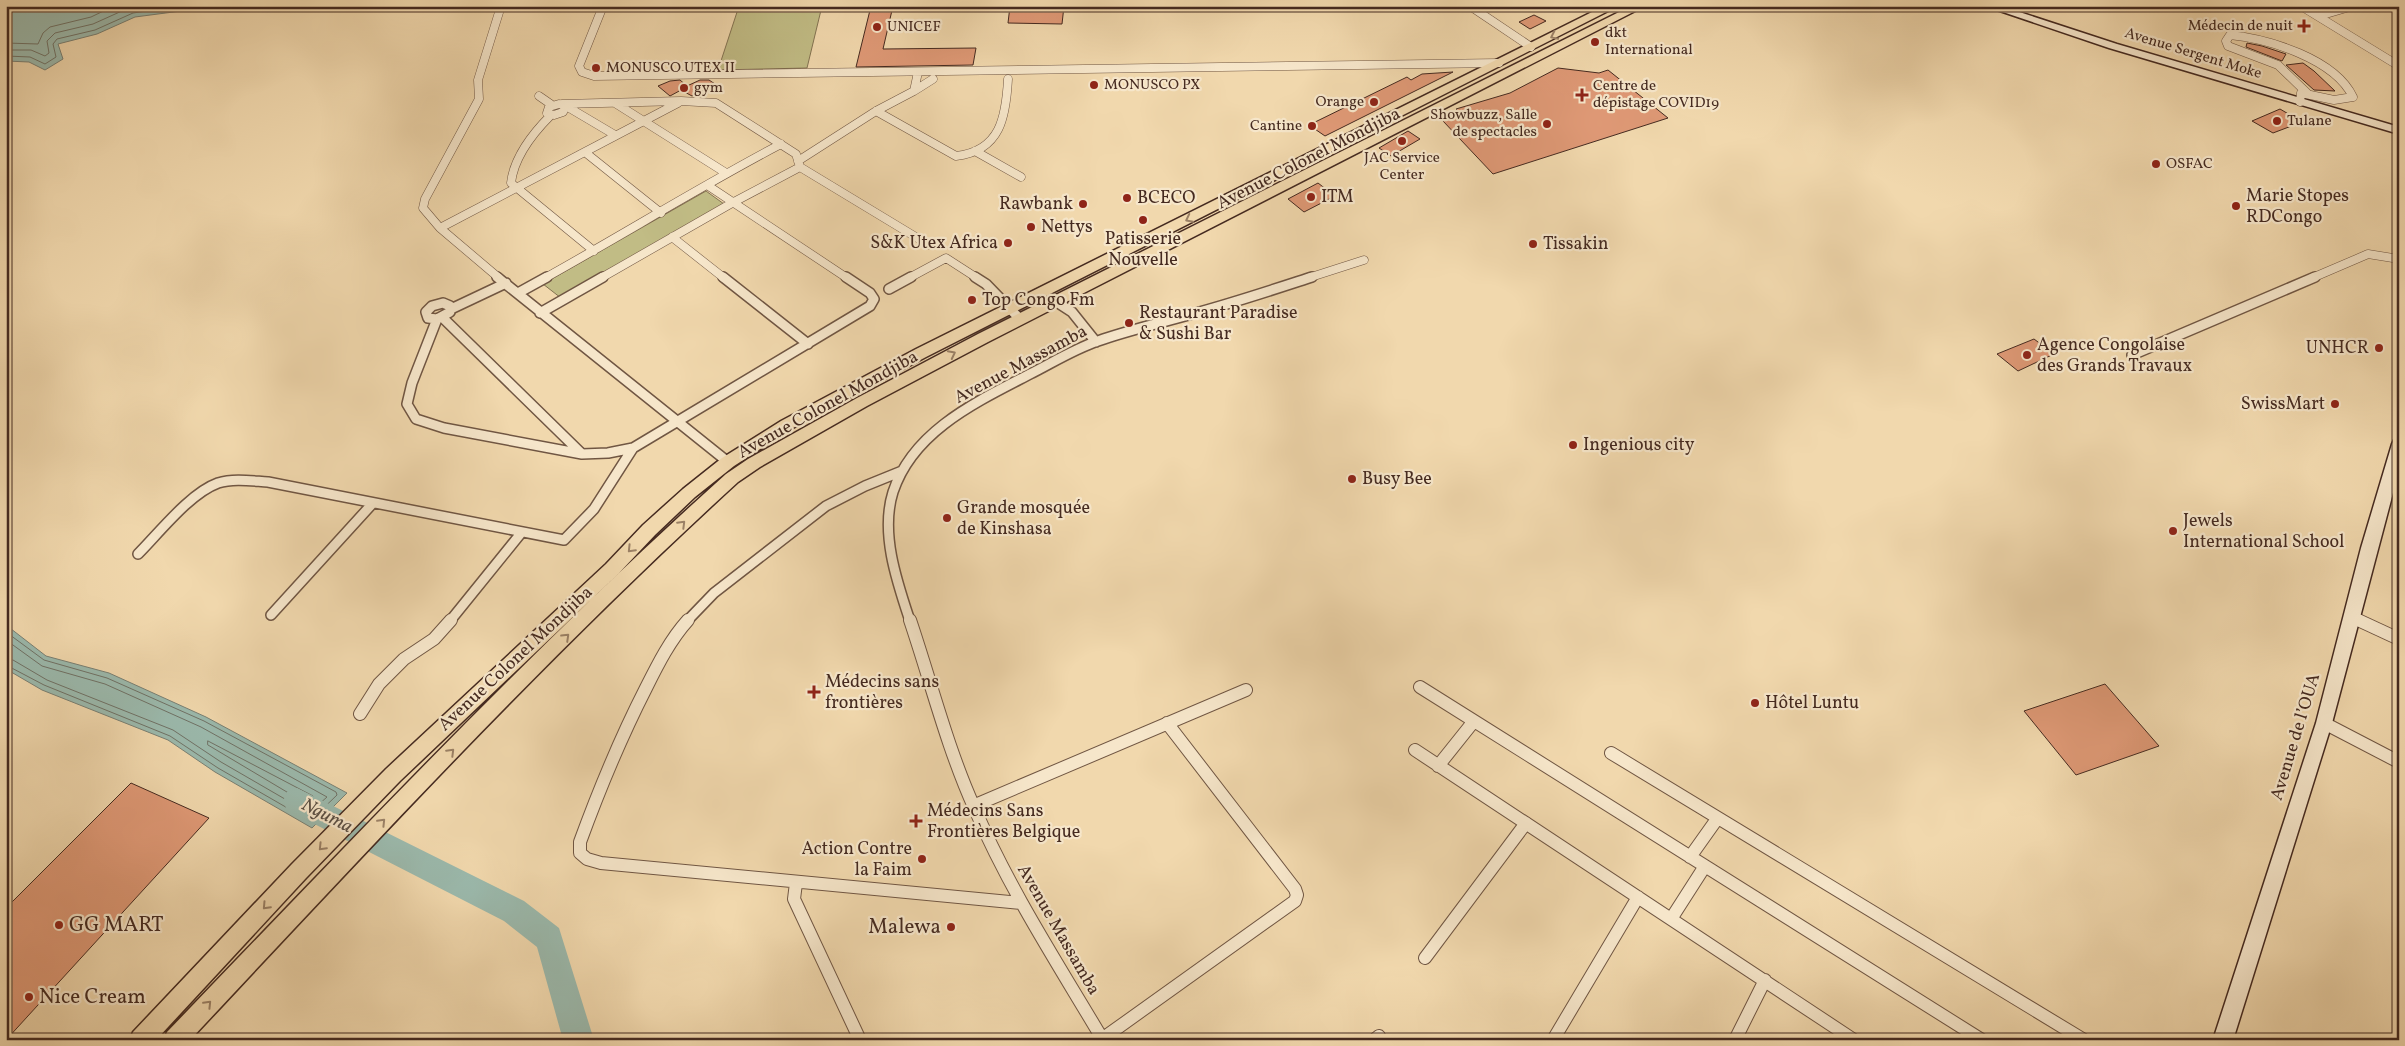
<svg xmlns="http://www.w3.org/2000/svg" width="2405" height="1046" font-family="Vollkorn,serif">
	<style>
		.green { fill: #c1bc85; stroke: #837352 }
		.water { fill: #9bb9ac; stroke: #798074 }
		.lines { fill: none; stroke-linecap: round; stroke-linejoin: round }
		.shore { stroke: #707266; stroke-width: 1 }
		.river { fill: #9bb9ac; fill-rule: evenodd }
		.building { fill: #df9976; stroke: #452a20 }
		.street-far2-casing { stroke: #705643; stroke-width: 9 }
		.street-far1-casing { stroke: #705643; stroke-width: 12 }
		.street-casing { stroke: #705643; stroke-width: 14 }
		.secondary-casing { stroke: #452a20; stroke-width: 3 }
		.primary-casing { stroke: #452a20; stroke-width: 3 }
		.street-far2 { stroke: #f6e6ca; stroke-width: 8 }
		.street-far1 { stroke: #f6e6ca; stroke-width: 9 }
		.street { stroke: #f6e6ca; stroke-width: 12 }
		.secondary { fill: #f6e6ca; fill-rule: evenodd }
		.primary { fill: #f1d8ad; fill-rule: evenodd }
		.oneway { stroke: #9b8166 }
		.poi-dot { fill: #8f2418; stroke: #f6e6ca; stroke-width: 2 }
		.labels { text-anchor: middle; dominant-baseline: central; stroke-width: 4.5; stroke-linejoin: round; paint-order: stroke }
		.far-poi-label { font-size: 15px; fill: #452a20; stroke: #f6e6ca; text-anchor: start }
		.far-street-label { font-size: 15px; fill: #452a20; stroke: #f6e6ca }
		.street-label { font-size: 18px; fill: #452a20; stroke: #f6e6ca }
		.poi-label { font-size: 18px; fill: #452a20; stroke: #f6e6ca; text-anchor: start }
		.water-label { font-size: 19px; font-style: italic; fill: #5a4e43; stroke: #f6e6ca }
		.near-poi-label { font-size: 21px; fill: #452a20; stroke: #f6e6ca; text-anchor: start }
	</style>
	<rect width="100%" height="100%" fill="#f1d8ad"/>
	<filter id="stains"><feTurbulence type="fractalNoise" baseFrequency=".004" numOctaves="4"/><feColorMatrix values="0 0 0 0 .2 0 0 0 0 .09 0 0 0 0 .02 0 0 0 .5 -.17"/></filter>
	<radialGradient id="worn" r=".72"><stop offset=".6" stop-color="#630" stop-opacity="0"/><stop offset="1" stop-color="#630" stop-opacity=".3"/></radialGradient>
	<!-- green -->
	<path class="green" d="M739,6H822L807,68L718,70Z
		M706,191L724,204L561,298L543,284Z"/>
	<!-- water -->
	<path class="water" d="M6,6H187L181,11L135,17L97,34L58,44L63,59L45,70L29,62L6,61Z
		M6,625L46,656L109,673L206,717L347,793L312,828L215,772L168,740L42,690L6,669Z"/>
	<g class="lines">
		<!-- shore -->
		<path class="shore" d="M6,43L38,44L43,33L50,27L91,17L114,6
			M6,50H31L45,56L49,53L47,41L55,33L93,24L133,6
			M6,56L30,57L45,64L56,57L53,44L57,39L95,30L133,13L179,6
			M6,632L44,660L107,678L204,721L336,792L337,795L310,821L218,768L170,736L44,685L6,665
			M6,640L42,666L105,684L201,727L327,797L309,813L221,762L173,730L47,680L13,660L6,659
			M208,741L313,796L314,799L307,804L208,745Z"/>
		<!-- river -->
		<path class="river" d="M297,788L524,901L559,928L594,1040H563L537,947L504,921L287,810L283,801L287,792Z"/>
	</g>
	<!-- building -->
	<path class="building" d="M871,6H893L883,49L976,48L973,65L856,67Z
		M1010,6H1064L1062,24L1008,23Z
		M1534,15L1546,21L1530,29L1519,22Z
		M2247,43L2262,46L2286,54L2282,61L2246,47Z
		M2303,63L2314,71L2335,91L2314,90L2286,65Z
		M1558,68L1599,73L1608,70L1668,118L1493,174L1443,121L1462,115L1456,109L1510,93Z
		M1453,72L1325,136L1309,125L1407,77L1411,80L1422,74Z
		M680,80L687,86L700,80H709L715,84L692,96L681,90L670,96L658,86L670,81Z
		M2280,109L2302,122L2273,133L2252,121Z
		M1408,131L1420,139L1391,156L1379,148Z
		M1318,183L1335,196L1304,212L1288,199Z
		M2034,339L2054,354L2018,371L1997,354Z
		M2105,684L2159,746L2076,775L2024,711Z
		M131,783L209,818L6,1040V908Z"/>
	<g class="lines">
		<defs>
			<path id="street-far2" d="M603,6L579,66L582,72L594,76L1499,63
				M1470,6L1531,47
				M2301,6L2399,66
				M2319,16L2353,6
				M914,91L933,79
				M539,96L552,105
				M2300,102L2301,93L2334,100L2353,97C2335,59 2269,39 2230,35L2226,41L2228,46L2278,65L2307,93
				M615,103L726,173
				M559,104L566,106L563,112L554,115L547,113L549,107Z
				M562,104L681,101L716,103L796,154L800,167L929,245
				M566,106L615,135
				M876,111L956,156C1001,151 1006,116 1008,79
				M551,115C533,133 514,156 511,183L594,251
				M975,151L1021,177
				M586,153L661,213
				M798,161L876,111L914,91L918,72
				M707,185L847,278
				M440,228L678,103
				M672,237L724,278
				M499,278L440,228L423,208L425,199L479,99L478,80L501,6
				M545,278C624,234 701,186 781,144
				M601,278L732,203L800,167
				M909,278L946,258L977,278
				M1308,278L1364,260
				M2312,278L2368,254L2399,259"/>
			<path id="street-far1" d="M497,277L728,462
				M723,277L808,344
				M975,277L986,284L1020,319
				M889,289L911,277
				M518,293L547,277
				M1055,301L1072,312L1096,342
				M443,303L450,306V312L437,319L428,318L426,312L432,306Z
				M451,309L506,283
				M540,313L603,277
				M443,318L581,453
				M437,319L412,383L407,404L416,419L444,428L582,454L608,453L633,448L870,306L874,299L870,293L846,277
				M2132,355L2315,277
				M138,554C159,533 190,493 218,483C234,478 252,481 268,482L564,540L594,509L633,448
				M271,615L373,503
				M2351,617L2361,621
				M450,621L522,532
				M687,621L714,593L826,506L865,486L902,471
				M910,621C897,582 880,533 893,492C913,431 976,402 1030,374C1052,363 1074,349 1098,341C1129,330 1161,323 1192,314C1233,303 1272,290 1312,277"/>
			<path id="street" d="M688,620C670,640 658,664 646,688C621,737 599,790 580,842V853L587,859L601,863L1021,903
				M910,620C931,682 947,747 974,807C1009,889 1058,964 1103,1040
				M2358,620L2399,639
				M1420,687L1982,1040
				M360,714L379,684L404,659L434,639L451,620
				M2324,723L2399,762
				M1415,750L1854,1040
				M1611,753L2084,1040
				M1438,766L1474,721
				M973,806L1246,690
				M1690,857L1717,819
				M796,883L794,899L860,1040
				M1671,919L1705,866
				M1425,958L1526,823
				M1102,1039L1295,901L1297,895L1295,889L1167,723
				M1374,1040L1379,1036
				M1553,1040L1638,897
				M1735,1040L1765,980"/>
			<path id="secondary" d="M1985,6H2001L2117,44L2399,127V134L2109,48Z
				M2399,439V470L2332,723L2233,1040H2213L2316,723L2361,548L2392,444L2394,440Z"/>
			<path id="primary" d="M1604,6H1618L926,357L791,429L734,466L695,497L655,535L618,574L400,781L306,878L156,1040H130L133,1032L292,864L386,769L606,564L643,525L683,489L722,458L781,421L916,349Z
				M1631,6H1645L988,342L867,406L760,467L738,482C545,658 368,850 190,1040H164L167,1032C350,842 530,650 726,474L748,459L857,398L978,334Z"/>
		</defs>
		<!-- street-far2 casing -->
		<use href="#street-far2" class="street-far2-casing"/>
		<!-- street-far1 casing -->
		<use href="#street-far1" class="street-far1-casing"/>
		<!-- street casing -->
		<use href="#street" class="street-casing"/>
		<!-- secondary casing -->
		<use href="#secondary" class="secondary-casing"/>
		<!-- primary casing -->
		<use href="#primary" class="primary-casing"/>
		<!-- street-far2 -->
		<use href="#street-far2" class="street-far2"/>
		<!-- street-far1 -->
		<use href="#street-far1" class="street-far1"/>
		<!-- street -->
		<use href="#street" class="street"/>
		<!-- secondary -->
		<use href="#secondary" class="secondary"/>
		<!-- primary -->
		<use href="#primary" class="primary"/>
	</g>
	<!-- one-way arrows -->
	<defs><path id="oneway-chevron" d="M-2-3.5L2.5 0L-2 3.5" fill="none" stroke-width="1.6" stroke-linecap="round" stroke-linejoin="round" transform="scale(1.25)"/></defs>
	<g class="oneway">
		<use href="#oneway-chevron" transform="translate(1554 36) rotate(154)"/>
		<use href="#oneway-chevron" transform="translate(1189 219) rotate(153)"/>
		<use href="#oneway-chevron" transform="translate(952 354) rotate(-27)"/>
		<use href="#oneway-chevron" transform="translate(682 524) rotate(-45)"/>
		<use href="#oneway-chevron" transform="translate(631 549) rotate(134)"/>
		<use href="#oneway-chevron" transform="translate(566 637) rotate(-44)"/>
		<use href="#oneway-chevron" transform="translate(451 752) rotate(-45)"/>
		<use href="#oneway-chevron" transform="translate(382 822) rotate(-46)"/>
		<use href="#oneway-chevron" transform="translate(322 847) rotate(134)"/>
		<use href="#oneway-chevron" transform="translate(266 906) rotate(133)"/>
		<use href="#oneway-chevron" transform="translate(208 1004) rotate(-46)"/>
	</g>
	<!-- markers -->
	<g class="poi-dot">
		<path d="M2301.5 18.5h5v5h5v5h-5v5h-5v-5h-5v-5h5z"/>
		<circle cx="877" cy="27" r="5"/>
		<circle cx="1595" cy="42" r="5"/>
		<circle cx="596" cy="68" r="5"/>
		<circle cx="1094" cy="85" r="5"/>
		<circle cx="684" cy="88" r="5"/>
		<path d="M1579.5 87.5h5v5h5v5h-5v5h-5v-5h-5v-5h5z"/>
		<circle cx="1374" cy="102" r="5"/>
		<circle cx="2277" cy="121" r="5"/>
		<circle cx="1547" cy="124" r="5"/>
		<circle cx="1312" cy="126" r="5"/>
		<circle cx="1402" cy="141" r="5"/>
		<circle cx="2156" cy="164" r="5"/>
		<circle cx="1311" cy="197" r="5"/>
		<circle cx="1127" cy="198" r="5"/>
		<circle cx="1083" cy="204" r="5"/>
		<circle cx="2236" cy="206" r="5"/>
		<circle cx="1143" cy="220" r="5"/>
		<circle cx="1031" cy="227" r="5"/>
		<circle cx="1008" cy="243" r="5"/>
		<circle cx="1533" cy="244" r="5"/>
		<circle cx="972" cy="300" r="5"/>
		<circle cx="1129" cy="323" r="5"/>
		<circle cx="2379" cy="348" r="5"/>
		<circle cx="2027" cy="355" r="5"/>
		<circle cx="2335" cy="404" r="5"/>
		<circle cx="1573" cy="445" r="5"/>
		<circle cx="1352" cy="479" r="5"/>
		<circle cx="947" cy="518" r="5"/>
		<circle cx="2173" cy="531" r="5"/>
		<path d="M811.5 684.5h5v5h5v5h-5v5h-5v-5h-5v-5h5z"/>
		<circle cx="1755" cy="703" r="5"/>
		<path d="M913.5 813.5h5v5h5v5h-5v5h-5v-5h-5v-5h5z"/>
		<circle cx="922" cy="859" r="5"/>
		<circle cx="59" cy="925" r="5"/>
		<circle cx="951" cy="927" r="5"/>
		<circle cx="29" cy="997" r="5"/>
	</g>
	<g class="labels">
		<!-- far-poi labels -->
		<g class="far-poi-label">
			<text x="2293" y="26" text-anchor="end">Médecin de nuit</text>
			<text x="887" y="27">UNICEF</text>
			<text x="1605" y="33">dkt<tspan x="1605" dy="17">International</tspan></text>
			<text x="606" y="68">MONUSCO UTEX II</text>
			<text x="1104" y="85">MONUSCO PX</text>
			<text x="1593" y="86">Centre de<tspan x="1593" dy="17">dépistage COVID19</tspan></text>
			<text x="694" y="88">gym</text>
			<text x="1364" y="102" text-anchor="end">Orange</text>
			<text x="1537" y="115" text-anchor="end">Showbuzz, Salle<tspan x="1537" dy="17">de spectacles</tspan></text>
			<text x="2287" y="121">Tulane</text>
			<text x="1302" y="126" text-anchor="end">Cantine</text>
			<text x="1402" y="158" text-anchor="middle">JAC Service<tspan x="1402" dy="17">Center</tspan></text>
			<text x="2166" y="164">OSFAC</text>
		</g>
		<!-- far-street labels -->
		<g class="far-street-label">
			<text transform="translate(2193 54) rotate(17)">Avenue Sergent Moke</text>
		</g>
		<!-- street labels -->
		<g class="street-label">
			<text transform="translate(1309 159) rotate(-27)">Avenue Colonel Mondjiba</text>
			<text transform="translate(1021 365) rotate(-28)">Avenue Massamba</text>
			<text transform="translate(828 405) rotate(-29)">Avenue Colonel Mondjiba</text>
			<text transform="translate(516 659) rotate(-43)">Avenue Colonel Mondjiba</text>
			<text transform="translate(2296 737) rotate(-73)">Avenue de l’OUA</text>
			<text transform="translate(1058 930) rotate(60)">Avenue Massamba</text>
		</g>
		<!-- poi labels -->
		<g class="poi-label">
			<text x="2246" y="196">Marie Stopes<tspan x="2246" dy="21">RDCongo</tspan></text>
			<text x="1321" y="197">ITM</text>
			<text x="1137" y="198">BCECO</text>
			<text x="1073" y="204" text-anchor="end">Rawbank</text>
			<text x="1041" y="227">Nettys</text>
			<text x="1143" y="239" text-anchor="middle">Patisserie<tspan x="1143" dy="21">Nouvelle</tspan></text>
			<text x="998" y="243" text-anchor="end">S&amp;K Utex Africa</text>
			<text x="1543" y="244">Tissakin</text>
			<text x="982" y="300">Top Congo Fm</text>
			<text x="1139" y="313">Restaurant Paradise<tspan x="1139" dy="21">&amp; Sushi Bar</tspan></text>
			<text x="2037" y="345">Agence Congolaise<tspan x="2037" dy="21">des Grands Travaux</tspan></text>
			<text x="2369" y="348" text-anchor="end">UNHCR</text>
			<text x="2325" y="404" text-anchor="end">SwissMart</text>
			<text x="1583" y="445">Ingenious city</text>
			<text x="1362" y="479">Busy Bee</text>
			<text x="957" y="508">Grande mosquée<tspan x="957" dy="21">de Kinshasa</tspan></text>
			<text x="2183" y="521">Jewels<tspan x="2183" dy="21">International School</tspan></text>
			<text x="825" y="682">Médecins sans<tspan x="825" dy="21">frontières</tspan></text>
			<text x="1765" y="703">Hôtel Luntu</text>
			<text x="927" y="811">Médecins Sans<tspan x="927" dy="21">Frontières Belgique</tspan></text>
			<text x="912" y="849" text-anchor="end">Action Contre<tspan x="912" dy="21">la Faim</tspan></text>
		</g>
		<!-- water labels -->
		<g class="water-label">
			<text transform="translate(327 816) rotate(27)">Nguma</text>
		</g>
		<!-- near-poi labels -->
		<g class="near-poi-label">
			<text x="69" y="925">GG MART</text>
			<text x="941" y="927" text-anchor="end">Malewa</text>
			<text x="39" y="997">Nice Cream</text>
		</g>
	</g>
	<!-- margin -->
	<rect width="2405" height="1046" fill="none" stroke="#f1d8ad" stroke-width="25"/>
	<rect x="8" y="8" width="2390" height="1031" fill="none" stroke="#452a20" stroke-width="2.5"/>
	<rect x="12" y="12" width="2380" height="1021" fill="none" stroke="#452a20"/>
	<rect width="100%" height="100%" filter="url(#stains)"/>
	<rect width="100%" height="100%" fill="url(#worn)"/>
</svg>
